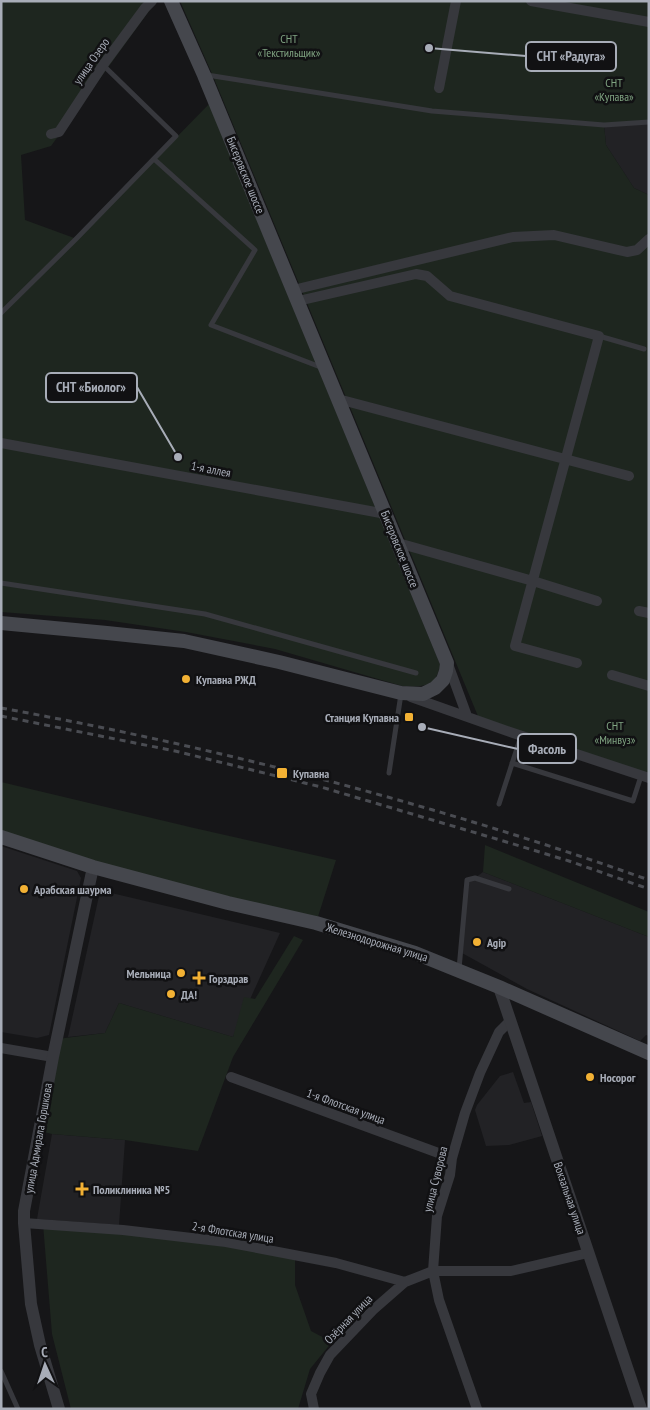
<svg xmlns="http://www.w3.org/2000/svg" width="650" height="1410" font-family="'PT Sans Narrow',sans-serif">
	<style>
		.built { fill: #222225 }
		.green { fill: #1e261f }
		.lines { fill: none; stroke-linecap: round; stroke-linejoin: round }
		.service { stroke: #37383d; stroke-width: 5 }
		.minor { stroke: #37383d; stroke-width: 10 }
		.tertiary { stroke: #37383d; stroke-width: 12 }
		.secondary { stroke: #45474d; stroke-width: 14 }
		.rail { stroke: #4a4c52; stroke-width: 3; stroke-dasharray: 6 5; stroke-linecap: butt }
		.poi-dot { fill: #f2b134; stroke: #111113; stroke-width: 2 }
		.labels { text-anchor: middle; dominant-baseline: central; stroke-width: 5; stroke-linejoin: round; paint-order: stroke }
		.park-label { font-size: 12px; fill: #7fa381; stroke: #111113 }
		.street-label { font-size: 12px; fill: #a8adb8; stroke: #111113 }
		.poi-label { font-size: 12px; font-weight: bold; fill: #a8adb8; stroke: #111113; text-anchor: start }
		.leader { fill: none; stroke: #a8adb8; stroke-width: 2 }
		.callout-dot { fill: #a8adb8; stroke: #111113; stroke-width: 2 }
		.callout { fill: #111113; stroke: #a8adb8; stroke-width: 2 }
		.callout-label { font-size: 14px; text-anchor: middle; font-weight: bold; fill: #a8adb8 }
	</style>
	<rect width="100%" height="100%" fill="#161618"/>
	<!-- built -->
	<path class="built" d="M649,122V195L634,188L606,145L604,125Z
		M1,846L77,871L81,878L49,1035L37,1038L1,1032Z
		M483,872L649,937V1036L646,1035L640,1041L527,989L462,953L467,880L475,878Z
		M103,891L280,933L233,1037L119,1003L105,1033L68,1037L99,896Z
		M513,1072L524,1103L531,1102L542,1136L509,1145L486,1146L475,1110L477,1105L500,1076Z
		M52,1134L125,1140L119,1225L37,1219Z"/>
	<!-- green -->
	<path class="green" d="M1,1H150L152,7L51,146L21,155L25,220L77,239L209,104L440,664C437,688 422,687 402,686L275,649L186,632L105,620L1,612Z
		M180,1H649V122L604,125L606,145L634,188L649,195V778L480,721L213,76Z
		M1,782L194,828L336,860L316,923L1,837Z
		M485,845L649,912V937L483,872Z
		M294,936L303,940L233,1057L198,1151L125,1140L52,1134L40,1131L57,1039L105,1033L119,1003L233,1037L244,997L255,999Z
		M43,1224L295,1255V1285L311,1331L332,1342L310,1369L298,1409H71L52,1334Z"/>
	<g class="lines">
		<!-- service -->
		<path class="service" d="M207,75L432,111L604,125L649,122
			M154,159L255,250L211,325L323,368
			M1,313L76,239L176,136L103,65
			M599,336L644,349
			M1,583L205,614L416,673
			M512,763L633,801L641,776
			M389,773L401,694
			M499,804L521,736
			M459,969L467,880L475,878L509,889
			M1,1371L18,1409"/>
		<!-- minor -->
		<path class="minor" d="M531,1L649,22
			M439,88L456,1
			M51,134L59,132L103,65L145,8L152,1
			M293,290L513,237L554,235L627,252L637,250L649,239
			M298,301L416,274L427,276L450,296L599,336L515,646L577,663
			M338,399L629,476
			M1,443L386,514
			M398,543L533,581L597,601
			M639,611L649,613
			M448,664L467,716
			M612,675L649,686
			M411,697L513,733L649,778
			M1,1048L53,1057
			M231,1077L452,1158
			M24,1223L123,1230L226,1242L336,1263L405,1282L433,1271
			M428,1273L433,1271H511L588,1253
			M314,1409L311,1394L320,1373L330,1355L373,1310L405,1282L410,1280
			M477,1409L439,1300L433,1271L437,1216L450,1175L452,1158L465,1113L480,1073L499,1032L510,1021"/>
		<!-- tertiary -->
		<path class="tertiary" d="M499,987L641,1409
			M59,1409L40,1345L31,1304L24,1223V1211L53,1057L93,867"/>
		<!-- secondary -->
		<path class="secondary" d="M1,623L107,633L184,641L279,662L401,693L423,694L435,688L443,680L446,671L447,663L204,75L171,1
			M1,837L93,867L228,903L316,923L415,953L499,987L649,1053"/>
		<!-- rail -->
		<path class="rail" d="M1,708C221,748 438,805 649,880
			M1,716L175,751L321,787L510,843L569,861L649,889"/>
	</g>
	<!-- markers -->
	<g class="poi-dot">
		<circle cx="186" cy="679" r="5"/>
		<rect x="404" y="712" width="10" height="10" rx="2.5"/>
		<rect x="276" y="767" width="12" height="12" rx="2.5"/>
		<circle cx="24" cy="889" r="5"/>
		<circle cx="477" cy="942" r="5"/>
		<circle cx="181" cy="973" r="5"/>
		<path d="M196.5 970.5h5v5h5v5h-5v5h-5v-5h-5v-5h5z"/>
		<circle cx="171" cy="994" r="5"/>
		<circle cx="590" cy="1077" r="5"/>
		<path d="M79.5 1181.5h5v5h5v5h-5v5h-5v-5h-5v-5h5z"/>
	</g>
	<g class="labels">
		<!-- park labels -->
		<g class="park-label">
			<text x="289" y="38">СНТ<tspan x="289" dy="14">«Текстильщик»</tspan></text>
			<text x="614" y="82">СНТ<tspan x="614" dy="14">«Купава»</tspan></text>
			<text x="615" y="725">СНТ<tspan x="615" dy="14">«Минвуз»</tspan></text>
		</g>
		<!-- street labels -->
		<g class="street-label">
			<text transform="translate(91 61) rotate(-55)">улица Озеро</text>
			<text transform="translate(246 175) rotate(68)">Бисеровское шоссе</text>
			<text transform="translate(211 469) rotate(11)">1-я аллея</text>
			<text transform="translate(400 549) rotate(68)">Бисеровское шоссе</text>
			<text transform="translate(377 942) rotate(17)">Железнодорожная улица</text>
			<text transform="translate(346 1106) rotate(20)">1-я Флотская улица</text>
			<text transform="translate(38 1138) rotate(-80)">улица Адмирала Горшкова</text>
			<text transform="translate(435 1179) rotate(-76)">улица Суворова</text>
			<text transform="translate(570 1198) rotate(71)">Вокзальная улица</text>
			<text transform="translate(233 1232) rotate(9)">2-я Флотская улица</text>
			<text transform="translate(348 1319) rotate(-46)">Озёрная улица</text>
		</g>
		<!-- poi labels -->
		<g class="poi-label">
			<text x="196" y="679">Купавна РЖД</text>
			<text x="399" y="717" text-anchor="end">Станция Купавна</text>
			<text x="293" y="773">Купавна</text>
			<text x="34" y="889">Арабская шаурма</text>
			<text x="487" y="942">Agip</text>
			<text x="171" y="973" text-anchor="end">Мельница</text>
			<text x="209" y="978">Горздрав</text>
			<text x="181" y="994">ДА!</text>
			<text x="600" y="1077">Носорог</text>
			<text x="93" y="1189">Поликлиника №5</text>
		</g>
	</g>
	<!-- callouts -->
	<path class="leader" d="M429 48L526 56M178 457L137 387M422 727L518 749"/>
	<g class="callout-dot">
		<circle cx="429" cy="48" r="5"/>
		<circle cx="178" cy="457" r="5"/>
		<circle cx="422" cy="727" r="5"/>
	</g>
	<g class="callout">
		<rect x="526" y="42" width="90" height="29" rx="5"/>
		<rect x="46" y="373" width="91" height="29" rx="5"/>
		<rect x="518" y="734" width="58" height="29" rx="5"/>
	</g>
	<g class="callout-label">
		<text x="571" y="61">СНТ «Радуга»</text>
		<text x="91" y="392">СНТ «Биолог»</text>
		<text x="547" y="754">Фасоль</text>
	</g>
	<!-- border -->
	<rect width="650" height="1410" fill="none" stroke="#a8adb8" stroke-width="5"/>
	<!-- north arrow -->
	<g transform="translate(45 1365) rotate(357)" stroke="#111113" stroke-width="4" paint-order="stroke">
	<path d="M0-4L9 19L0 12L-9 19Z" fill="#a8adb8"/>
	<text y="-8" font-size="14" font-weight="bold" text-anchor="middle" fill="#a8adb8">С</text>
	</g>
</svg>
